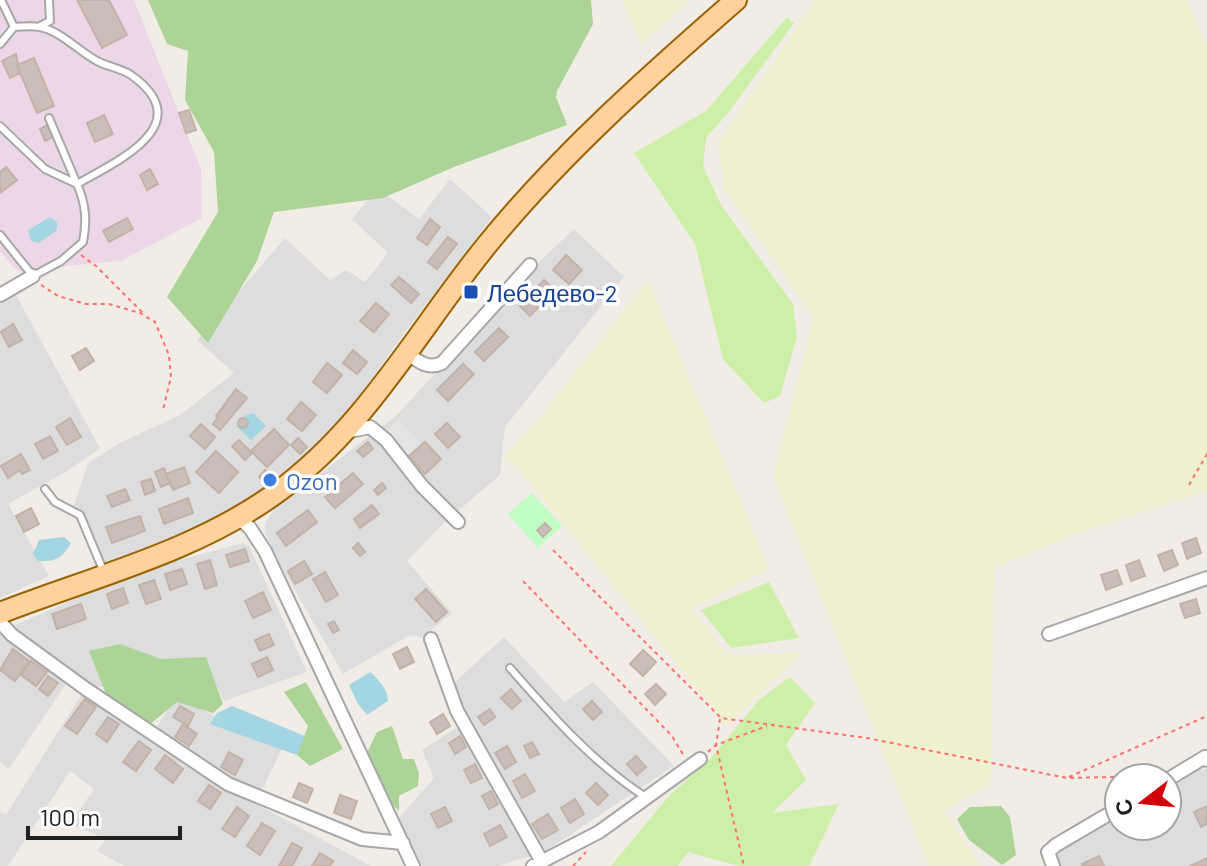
<svg xmlns="http://www.w3.org/2000/svg" width="1207" height="866" font-family="Barlow,sans-serif">
	<style>
		.residential { fill: #dedddd }
		.industrial { fill: #ebd7e8 }
		.farmland { fill: #f0f1d0 }
		.grass { fill: #ceefa8 }
		.forest { fill: #acd497 }
		.park { fill: #c0fec3 }
		.parking { fill: #e4e4e4 }
		.water { fill: #a3d6e2 }
		.building { fill: #cabfb8; stroke: #c4b2a7; stroke-width: 2 }
		.lines { fill: none; stroke-linecap: round; stroke-linejoin: round }
		.service-casing { stroke: #a7a7a7; stroke-width: 10 }
		.minor-casing { stroke: #a7a7a7; stroke-width: 16 }
		.primary-casing { stroke: #9c6200; stroke-width: 24 }
		.path { stroke: #ff7269; stroke-width: 2; stroke-dasharray: 4 4; stroke-linecap: butt }
		.service { stroke: #fff; stroke-width: 6 }
		.minor { stroke: #fff; stroke-width: 12 }
		.primary { stroke: #ffd19d; stroke-width: 20 }
		.transit-dot { fill: #1a4fb4; stroke: #fff; stroke-width: 3 }
		.shop-dot { fill: #3f7fe0; stroke: #fff; stroke-width: 3 }
		.labels { text-anchor: middle; dominant-baseline: central; stroke-width: 7; stroke-linejoin: round; paint-order: stroke }
		.transit-label { font-size: 24px; fill: #164399; stroke: #fff; text-anchor: start }
		.shop-label { font-size: 24px; fill: #366cbe; stroke: #fff; text-anchor: start }
	</style>
	<rect width="100%" height="100%" fill="#f1ede6"/>
	<!-- residential -->
	<path class="residential" d="M450,179L492,217L397,343L338,427L285,479L227,516L99,566L73,507L88,463L120,443L180,415L234,373L197,340L285,238L330,280L346,270L365,282L388,253L352,219L377,188L419,219Z
		M574,229L624,277L505,427L500,475L443,524L407,561L452,613L422,638L410,635L343,674L279,562L266,535L265,524L274,509L397,415L523,277Z
		M12,288L100,448L69,470L8,504L49,576L0,598V295Z
		M243,543L249,546L307,672L224,701L205,662L122,688L89,686L18,633L15,625L100,588L172,562Z
		M0,631L68,681L9,769L0,762Z
		M504,637L564,702L593,682L674,766L544,852L497,866H422L399,818L434,778L422,750L469,720L460,704L454,683Z
		M178,693L224,723L283,747L260,793L244,788L154,732Z
		M81,695L93,696L156,743L234,792L371,866H124L97,851L106,839L70,824L94,789L70,771L8,866H0V812L6,815Z
		M1207,769V866H1056L1053,861L1062,849L1119,815V826H1167V787L1197,770Z"/>
	<!-- industrial -->
	<path class="industrial" d="M0,0H134L201,169L202,218L121,261L66,266L33,279L14,268L0,251Z"/>
	<!-- farmland -->
	<path class="farmland" d="M622,0H690L641,44Z
		M816,0H1186L1207,47V491L1078,533L994,567L991,784L944,810L980,866H929L773,476L814,318L724,188L718,143Z
		M648,280L769,569L692,608L728,655L802,653L727,726L519,469L504,457L544,413Z"/>
	<!-- grass -->
	<path class="grass" d="M787,17L794,23L728,113L706,138L703,166L721,205L793,304L797,337L780,396L764,403L723,359L695,244L634,153L706,111Z
		M769,582L799,638L731,648L701,610Z
		M790,677L815,703L786,745L806,780L772,813L839,804L809,866H739L688,852L678,866H611L669,796L711,758L759,700Z"/>
	<!-- forest -->
	<path class="forest" d="M148,0H591L593,24L557,91L556,97L567,125L454,167L383,198L274,212L257,261L208,343L167,297L218,212L214,152L185,100L188,51L167,44Z
		M120,644L161,659L206,657L223,704L213,713L177,702L149,725L106,694L89,651Z
		M306,682L343,749L310,766L297,755L308,726L284,692Z
		M392,726L403,759H414L419,773L418,786L399,796V811L387,799L367,753L377,732Z
		M1001,806L1010,817L1016,855L1002,865L969,840L957,819L970,807Z"/>
	<!-- park -->
	<path class="park" d="M532,493L562,526L538,548L508,514Z"/>
	<!-- parking -->
	<path class="parking" d="M399,420L420,443L404,458L383,434Z"/>
	<!-- water -->
	<path class="water" d="M50,217L57,222V230L39,243L31,241L28,230Z
		M253,413L266,426L251,440L236,426L238,423L241,428L247,427L248,422L244,416Z
		M64,537L71,543C62,558 56,562 38,561L33,554L39,540Z
		M370,672C378,679 388,689 388,701L367,715L358,704L349,685Z
		M232,706L305,736L297,755L210,724L217,713Z"/>
	<!-- building -->
	<path class="building" d="M77,0H109L127,35L102,48Z
		M16,54L20,73L10,78L2,61Z
		M34,58L54,106L37,113L17,65Z
		M189,110L196,130L186,133L179,113Z
		M104,115L113,134L95,142L87,123Z
		M48,125L53,137L45,141L40,129Z
		M6,167L17,180L0,193V172Z
		M150,169L158,184L147,190L140,175Z
		M127,218L133,229L109,242L103,231Z
		M430,219L440,227L427,245L417,238Z
		M448,237L457,244L437,269L428,262Z
		M566,255L582,270L569,284L553,270Z
		M399,277L419,294L411,303L391,285Z
		M544,280L555,290L530,316L520,306Z
		M376,303L389,314L374,332L360,321Z
		M13,324L22,340L9,347L1,332Z
		M499,328L508,337L484,361L475,352Z
		M86,348L94,361L80,370L72,356Z
		M353,350L367,362L357,374L343,363Z
		M327,363L342,375L327,393L313,382Z
		M463,364L474,374L448,401L437,390Z
		M236,389L247,398L220,430L213,424L218,417L216,416Z
		M301,402L316,415L302,431L287,419Z
		M238 423a5 5 0 1 1 10 0a5 5 0 1 1-10 0Z
		M70,418L81,437L67,445L56,427Z
		M447,423L460,437L448,448L435,434Z
		M201,424L215,437L205,449L190,436Z
		M274,429L289,445L267,467L251,451Z
		M50,436L58,451L43,459L35,444Z
		M298,438L307,447L300,454L291,445Z
		M239,440L252,453L245,460L232,446Z
		M368,442L373,449L363,457L357,451Z
		M425,442L441,459L425,474L409,456Z
		M216,451L238,472L219,493L196,472Z
		M21,454L30,470L22,474L20,470L8,478L1,466Z
		M184,467L190,483L173,490L166,474Z
		M164,468L170,483L161,487L155,472Z
		M265,470L274,479L268,486L259,477Z
		M353,473L363,484L335,508L325,497Z
		M151,479L155,491L145,495L141,482Z
		M382,483L386,488L378,495L374,490Z
		M125,489L130,500L112,507L107,496Z
		M188,498L193,513L164,524L159,509Z
		M372,505L379,514L360,528L354,519Z
		M31,508L39,524L24,532L16,516Z
		M308,510L317,522L286,546L277,533Z
		M140,516L145,531L112,543L106,527Z
		M545,523L551,529L543,537L537,530Z
		M1196,538L1201,553L1187,559L1182,543Z
		M358,543L365,552L360,556L353,548Z
		M245,549L249,561L230,567L226,555Z
		M1172,550L1178,565L1164,571L1158,555Z
		M210,560L217,585L205,589L197,564Z
		M1139,560L1145,576L1131,581L1126,565Z
		M304,561L312,574L295,584L288,571Z
		M182,569L187,584L170,590L165,574Z
		M1117,570L1122,584L1106,590L1101,575Z
		M325,572L338,595L326,602L313,579Z
		M154,580L161,599L146,604L139,585Z
		M123,588L128,603L112,609L107,594Z
		M426,589L447,612L436,622L415,599Z
		M263,592L271,610L253,618L245,601Z
		M1196,599L1200,613L1185,618L1180,604Z
		M81,604L86,619L57,629L52,614Z
		M334,621L339,630L333,633L328,624Z
		M269,634L274,645L260,651L255,640Z
		M407,647L414,662L400,669L393,654Z
		M13,649L29,661L15,681L0,670Z
		M643,650L656,662L643,676L630,664Z
		M267,657L273,670L258,677L252,664Z
		M31,661L47,672L36,686L21,675Z
		M48,676L58,683L48,696L39,689Z
		M656,684L666,694L655,705L645,694Z
		M511,689L521,701L512,709L501,698Z
		M85,699L96,707L77,734L65,726Z
		M592,701L602,712L593,720L583,709Z
		M180,706L194,714L188,726L173,717Z
		M490,709L495,717L484,725L478,717Z
		M443,714L450,726L437,734L430,722Z
		M108,717L119,724L107,742L96,734Z
		M183,724L197,734L189,746L175,737Z
		M460,736L466,747L455,754L449,743Z
		M139,741L151,750L136,771L123,762Z
		M532,742L539,754L530,758L524,746Z
		M507,746L516,762L505,769L495,753Z
		M229,752L243,760L235,775L221,767Z
		M165,755L183,769L173,783L155,769Z
		M636,756L646,767L637,775L627,764Z
		M475,764L482,778L471,783L464,770Z
		M525,774L535,791L522,798L513,781Z
		M299,783L313,789L307,803L293,797Z
		M596,783L608,795L598,805L586,793Z
		M209,785L221,793L210,809L198,801Z
		M491,791L498,804L489,809L482,796Z
		M340,795L357,801L351,819L334,813Z
		M575,799L584,814L570,823L561,808Z
		M1207,806V824L1201,827L1194,812Z
		M237,807L249,816L235,837L222,829Z
		M445,807L452,821L438,828L431,814Z
		M548,814L558,830L542,839L532,824Z
		M262,823L275,831L260,855L247,846Z
		M500,825L507,837L490,846L484,834Z
		M292,843L302,848L292,866H279Z
		M320,853L333,861L330,866H312Z
		M1099,856L1104,866H1083L1082,864Z
		M1207,858V866H1190Z"/>
	<g class="lines">
		<defs>
			<path id="service" d="M40,26L50,21L49,0
				M0,44L14,27
				M0,126L45,169L77,184L49,118
				M0,235L33,276L61,261L83,242C87,219 86,205 77,184C118,161 200,124 131,75C121,68 108,67 97,61C78,51 60,30 39,27C31,25 22,27 14,27L1,0
				M45,489L55,502L80,515L103,570
				M510,668C552,716 594,764 647,798"/>
			<path id="minor" d="M0,295L33,276
				M406,352C418,361 427,370 442,363L530,265
				M345,432L370,427L386,440L422,486L458,522
				M239,518L250,528L265,551L413,866
				M0,622L12,635L86,689L228,784L362,839L403,843
				M1049,634L1207,578
				M431,639L457,711L541,860
				M1167,780L1205,757L1207,760
				M533,866L599,832L700,759
				M1053,866L1048,852L1056,845L1119,808"/>
			<path id="primary" d="M0,613C92,577 195,552 276,493C365,429 418,330 486,246C559,156 649,76 736,0"/>
		</defs>
		<!-- service casing -->
		<use href="#service" class="service-casing"/>
		<!-- minor casing -->
		<use href="#minor" class="minor-casing"/>
		<!-- primary casing -->
		<use href="#primary" class="primary-casing"/>
		<!-- path -->
		<path class="path" d="M81,255L96,266L143,313
			M41,285L58,296L86,304H109L140,313L155,322L169,355L171,377L163,410
			M1189,485L1207,454
			M553,550L721,718L867,738L1067,778L1157,776
			M523,581L672,736L684,756
			M720,719L716,745L744,866
			M708,752L716,745L767,726
			M1069,777L1207,716
			M573,866L586,852"/>
		<!-- service -->
		<use href="#service" class="service"/>
		<!-- minor -->
		<use href="#minor" class="minor"/>
		<!-- primary -->
		<use href="#primary" class="primary"/>
	</g>
	<!-- markers -->
	<rect class="transit-dot" x="463" y="284" width="16" height="16" rx="4"/>
	<circle class="shop-dot" cx="270" cy="480" r="8"/>
	<g class="labels">
		<!-- transit labels -->
		<g class="transit-label">
			<text x="487" y="292">Лебедево-2</text>
		</g>
		<!-- shop labels -->
		<g class="shop-label">
			<text x="286" y="480">Ozon</text>
		</g>
	</g>
	<!-- north arrow -->
	<g transform="translate(1143 802) rotate(254)"><circle r="38" fill="#ffffff" stroke="#a6a6a6" stroke-width="2"/>
	<path d="M0-6L14 30L0 20L-14 30Z" fill="#d00008"/>
	<text y="-12" font-size="22" font-weight="bold" text-anchor="middle" fill="#202020">С</text>
	</g>
	<!-- scale -->
	<path d="M28 826v12h152v-12" fill="none" stroke="#202020" stroke-width="4"/>
	<text x="40" y="826" font-size="24" fill="#202020" stroke="#ffffff" stroke-width="6" paint-order="stroke">100 m</text>
</svg>
